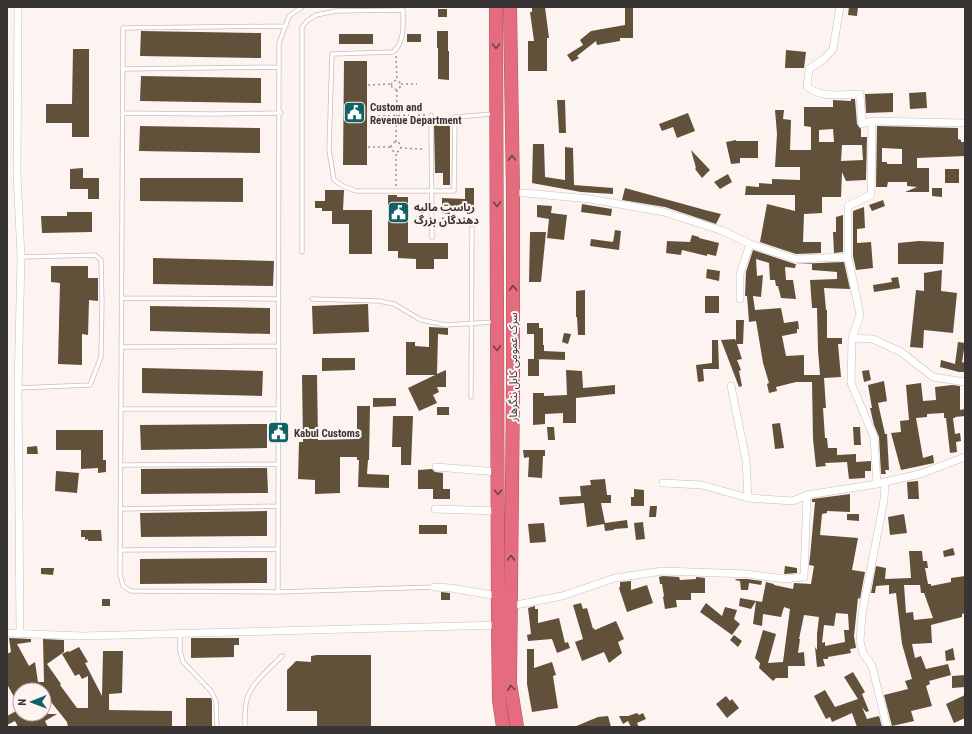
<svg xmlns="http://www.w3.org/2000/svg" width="972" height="734" font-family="'Roboto Condensed','Noto Sans Arabic',sans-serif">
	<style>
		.building { fill: #61503a; fill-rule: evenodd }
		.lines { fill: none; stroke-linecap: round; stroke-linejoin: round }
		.lane-casing { stroke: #c8bfbc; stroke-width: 5 }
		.street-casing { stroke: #c8bfbc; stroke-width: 8 }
		.highway-casing { stroke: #a85864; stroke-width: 14 }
		.path { stroke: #9a9391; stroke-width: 1.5; stroke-dasharray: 2 3; stroke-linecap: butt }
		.lane { stroke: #fff; stroke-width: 3.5 }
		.street { stroke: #fff; stroke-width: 7 }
		.highway { stroke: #e56b7e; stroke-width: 13 }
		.oneway { stroke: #6c444a }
		.labels { text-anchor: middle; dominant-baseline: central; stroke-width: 4; stroke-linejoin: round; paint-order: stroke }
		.poi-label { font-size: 11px; font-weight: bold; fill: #383433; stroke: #fdf4f1; text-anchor: start }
		.street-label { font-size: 11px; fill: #383433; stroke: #fdf4f1 }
	</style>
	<rect width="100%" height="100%" fill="#fdf4f1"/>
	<!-- building -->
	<path class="building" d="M532,7H545L549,38H547V71H528V41H534L530,12H532Z
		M625,7H633V38H620V41L597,45L596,41L577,56L579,58L572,62L567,55L583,45L580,40L591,31L625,25Z
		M849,7H858L857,16L848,15Z
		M438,9H447V17H438Z
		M141,31L261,33V58L140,56Z
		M437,31H448V51H449V80L438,79V48H437Z
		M339,34H373V44H339Z
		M407,34H421V42H407Z
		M73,49H89V137H72V123H46V104H72Z
		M786,50L806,52L804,68H785Z
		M344,61H367V165H343Z
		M141,76L261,78V103L140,101Z
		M926,92L927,108L910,109L909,93Z
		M893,93V112L866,113L865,94Z
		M851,99H855L857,124L861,129V137H867L866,180L846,181L842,172L841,197H822V213L804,214L803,242H821V253L796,254L760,242L767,204L795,211V195H745L746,186L759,187V183L772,184V179L800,180V167H775L777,134L775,110H784L783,119L791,120L790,150H811V127L804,126V107H833V100L851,101ZM833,129L834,142H819V130ZM842,145H862L863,160L841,161Z
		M557,100H565L566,133H559Z
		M688,113L695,131L677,138L673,127L662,131L659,124Z
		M434,125H450V185H443V173H435Z
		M140,126L260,128V153L139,151Z
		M877,126L958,128V139L961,140V142H965V156L917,158V168H929V192H905L917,187L907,186V182H888L887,187H876ZM882,148L902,149V164H887V162H882Z
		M736,140V141H758V158H740V163L731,164L726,142Z
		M533,144H544L545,177L565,180V147L573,148L574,185L613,188V194L581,192L532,183Z
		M691,150L710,170L702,178L695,169L696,168Z
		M83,168V178H99V199H88V189H70V169Z
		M945,169H959V183H945Z
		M728,174L732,182L720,189L714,182Z
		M140,178H243V202L140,201Z
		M465,188H474V206H450V214L442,213V198L465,199Z
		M625,188L705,210L721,214L716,224L665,207L622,200Z
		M932,188H942V197L932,196Z
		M325,190H344L343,210H372V254H349V224H332V211H322V208H315V201H325Z
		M388,195H397V197H408V243H448V259H434V269H416V259L398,258V251H388Z
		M883,200L885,206L872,211L869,205Z
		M582,204L612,209L611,216L581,212Z
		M537,205L552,206L551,213L567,215L564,240L547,238L549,219L537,217Z
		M864,207L865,228L857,229V243L871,242L873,268L856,270L853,256V211Z
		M67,212H92V232L42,233L41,216H67Z
		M843,215V252L834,253L833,232H836V217Z
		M615,230L621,231L619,250L590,246L591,239L613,242Z
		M530,232H546L541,282H529Z
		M692,235L699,237V238L719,243L716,256L707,254V256L682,250L681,255L666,253L667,241L690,242Z
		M919,241L944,242L943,264H898V243Z
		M753,250L795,264L844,262L850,289L824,288L826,310H827V338H842V344H838L841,377L824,378L826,408H823L825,438H827L828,448H837V455L856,454V462L871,461V471H865V478L849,479L847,462L825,463L826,466L816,467L813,439L812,382H796L776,387L777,391L769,393L767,384L769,383L763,363L756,321L749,322L747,296H745L746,272ZM756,259L769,263L770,280H775L776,286H778L781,298L796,299L793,280H786L785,267L795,268L796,264H812V270L837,272V279L810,280L812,308H817L818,350L820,375H804V355L786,356L782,336L797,333V329H799L798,321L784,323L781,308L755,310L753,296L761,297L763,275L757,276Z
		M153,258L274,261L273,286L153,284Z
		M51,266H88V278H98V301L89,300L88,335L82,334V365L58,364L60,283L51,282Z
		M707,269L720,271L719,281L706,278Z
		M942,270L941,291L957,293L953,333L924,330L923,348L910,347L916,290L924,291V273Z
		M898,277L900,288L874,292L873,285L892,282L891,278Z
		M585,290V335H578L577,317H576V291Z
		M705,296H719V313H705Z
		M368,304L369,332L313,334L312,306Z
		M150,306L270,308V334L150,331Z
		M736,320H744L743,344H737L742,359L737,360L741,370L739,371L742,386L739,387L721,340L735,339L736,341Z
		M527,323H539V328H543V345H544V351L565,352V360L534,359V334H527Z
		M429,327L448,328V335L438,334L437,374L446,370V387H437L439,392L433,395L437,403L419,411L408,388L435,375H406V342H415V346L429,347Z
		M564,333L571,334L568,344L562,342Z
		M712,340H718L719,369H703L704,381L698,382L696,365L712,363Z
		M958,342L965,343L962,362L965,363V372H959L940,367L941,360L955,364Z
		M322,358H355V370L322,371Z
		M528,359H539V376H528Z
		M142,368L263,371L262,396L142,393Z
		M566,370L582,371L583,388L615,385V394L576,398V423H563V413L545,414V424L533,425V393H544V396L567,395Z
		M869,370L871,380L864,382L862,371Z
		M302,375H317L318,440L357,439V406H370L369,460H368L367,474L389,475V488L358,487L359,460H357V457H340V493L315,494V480L298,479L299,442H303Z
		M884,381L887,401L878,403L885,434H887L889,470H885L886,474H881L879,437L874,425L870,408H872L868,385Z
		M921,383L923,401L936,400L935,387L952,385L960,386V410L965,409V416L955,417V418H953L955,434L960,433L961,441L956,442L957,452L950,453L946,418H944V413L927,414V417L916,418L923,458L933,455L934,463L901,470L891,433L901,432L900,421L909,420L906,385Z
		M373,398H396V406L373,407Z
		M437,407H449V415H437Z
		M393,416H413L411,465H401V447H392Z
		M780,423L784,448L775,449L772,424Z
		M267,424V448L141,450L140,425Z
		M547,427H554L555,440H548Z
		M853,427H860L861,445H854Z
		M56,430H103V460H106V472L98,473V468L81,469V450H56Z
		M37,446L38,454H27V447Z
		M523,450H545V456H543L542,478L528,477L529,457L524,458Z
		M267,468L268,493L141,494V469Z
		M432,469L435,472L443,473V489H450V499H433V489H418V470Z
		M56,471L79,473L77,493L55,491Z
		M605,479L607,495H611V503H601L605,523L627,520L628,528L614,529V530L605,531L604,524L587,527L584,503L560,505L559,497L581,496L580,486L591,485L590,480Z
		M918,481L919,499H908L907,482Z
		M634,489L644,490V506H631V497H634Z
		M850,494V512L827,511V513L822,514L820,535L858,538L852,570L865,572L860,599L858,598L854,636L856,648L850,649L851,653L828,657V659H823L825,666L817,667L815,647L817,650V634L819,617L804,615L799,639H800L798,653L804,652L805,666H788V678H776L773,681L759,668L760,663L755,658L763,630L776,634L768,663L783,662L790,609L784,607L781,617L763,614L762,626L753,624L756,601L751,609L739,606L740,598L762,602L766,582L774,584V585L793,589L794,583L811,584L814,566L809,565L810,557L815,502H812V499ZM836,613L848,614L849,630H844L845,642L825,646V642L822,643L824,625L834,626Z
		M650,506H657L656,517H649Z
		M267,511V536L141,537L140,513Z
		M847,514H859V521L847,520Z
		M904,514L907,533L890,535L888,517Z
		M643,522L645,539L636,540L634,523Z
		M544,523L546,542L530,543L528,524Z
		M419,525H447V534H419Z
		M81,530H101L102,541H88V539L85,540V537H81Z
		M953,548L955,555L944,557L943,551Z
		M909,551H922L923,561H927L928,568H925L928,584H931V586L951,582V578L965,576V613L962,614V617L931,625L932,643L912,644L915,658L921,656L926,669L948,664L951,675L929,681L930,684L926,686L932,706L911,711L914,721L892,726L884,695L908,689L905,681L912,679L902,644L896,593L889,594V585L876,586L875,593H871L876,566L886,568L885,579L911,578ZM904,585H920L921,593H924L933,618L914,620L913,612L906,613Z
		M267,558V583L140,584V559Z
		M785,566L797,568V573L784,574Z
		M41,568H54L53,575L41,574Z
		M663,576L679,577L680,580L696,579V577L705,578V593H691V600H676L677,607L665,609L663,597L664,596L662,584H660L659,577Z
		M736,579H747L762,581L761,585L749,583L748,590H741L740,581L735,580Z
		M631,581V590L647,585L653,603L627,612L619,588L620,587V582Z
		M441,592L450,593V600H441Z
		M102,599H110V606H102Z
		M581,603L583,609L587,608L593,629L594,628L595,630L616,621L624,639L618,642L622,653L609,663L604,652L582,661L575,642L583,639L573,605Z
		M706,603L722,616L725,607L737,610L734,619L740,624L732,635L700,612Z
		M535,606V609H538V623L559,618L565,643L568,642L570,648L557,653L552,639L528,641L527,635L531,634L528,608Z
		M734,635L742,641L738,647L730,640Z
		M9,638L31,639V642L17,644L29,666L35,662L38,682H44L43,639L64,640V652L47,664L61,684L60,685L77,708H88V676L82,679L79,674L75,676L62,654L68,651L69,652L79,647L88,662L85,663L102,696L103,651H123L122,693L109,694V710L172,711V727H68L67,722L47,697L44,690H20V708L7,684V654L11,652Z
		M191,638H239V645H234V657L191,658Z
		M953,648L955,660L946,661L945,651Z
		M527,649H534V668L552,662L556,675L553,676L558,708L532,712L527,684Z
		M317,655H371V727H317V711H287V670L296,661L311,662V656Z
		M853,672L865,692L862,694L869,711L866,712L862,707L867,719L879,716L882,727H857L852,713L832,722L830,717L826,719L814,696L825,690L835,707L858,699L844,677Z
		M965,675V687L952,688V676Z
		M965,695V718L954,723L946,704Z
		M726,696L730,701L732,699L739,708L727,718L716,704Z
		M186,698H211L212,701V727H186Z
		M20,709V714H57L45,721L48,727H18L15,721L7,725V716Z
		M637,713L639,715L643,713L646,719L637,723L639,727H631L628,721L623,724L619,716H628Z
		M608,716L611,727H574L598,717Z"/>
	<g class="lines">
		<defs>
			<path id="lane" d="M286,26L123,28L120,574L123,586L131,591L278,592L434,587
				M123,69L279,67
				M123,113L212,114L281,113
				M431,115L432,238
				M302,252V27L307,21L316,15L336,11L403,10C403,23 405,43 393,52L332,54L329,150L334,180L343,186L356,191H454L455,117L493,114
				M121,298L279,299
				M312,299L379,301L394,304L421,320L446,325L494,322
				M121,347L279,346
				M18,388L90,385L101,357L102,302L101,260L95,255L21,257
				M471,397L472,228
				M121,409H279
				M121,465L279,464
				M120,509L278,506
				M120,550L278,549
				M278,592L279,43L289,16L302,7
				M180,634V651L183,662L211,691L216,701L217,727
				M245,727C245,717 244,706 248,696C253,682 271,667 282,656"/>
			<path id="street" d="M18,7L17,174L21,257L18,388L20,632
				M840,7L833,49L824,59L809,69L807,86C820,99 844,94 860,94L862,124L872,121L871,195L848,206V257L860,315L852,338L851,383L874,437L877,484L885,482L884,500L862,614L860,641L863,653L872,666L887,727
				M872,121L965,123
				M513,193H525L590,199L664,212L723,231L750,244L795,259L848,257
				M740,299V274L750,244
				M852,338L873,339L901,352L933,377L965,382
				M731,386L746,460L748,498
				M436,467L498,472
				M885,482L920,474L965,457
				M663,483L702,485L748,498L793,501L807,495
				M435,509L499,511
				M434,587L451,588L498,596
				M511,606L562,596L615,578L663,571L747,574L784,579L804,577L807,495L877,484
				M7,633L82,636L501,625"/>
			<path id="highway" d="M496,7L498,625L499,700L503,727
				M510,7L513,193V388L510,683L517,727"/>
		</defs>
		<!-- lane casing -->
		<use href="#lane" class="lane-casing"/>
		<!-- street casing -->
		<use href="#street" class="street-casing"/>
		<!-- highway casing -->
		<use href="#highway" class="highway-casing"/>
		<!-- path -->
		<path class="path" d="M396,56L397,80
			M391.5 85a4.5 4.5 0 1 1 9 0a4.5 4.5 0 1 1-9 0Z
			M401,84H417
			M368,85L391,84
			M373,116L425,115
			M396,142L397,89
			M391 147a5 5 0 1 1 10 0a5 5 0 1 1-10 0Z
			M368,147H391
			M400,148L422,149
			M396,186V152"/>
		<!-- lane -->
		<use href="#lane" class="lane"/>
		<!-- street -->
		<use href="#street" class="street"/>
		<!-- highway -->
		<use href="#highway" class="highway"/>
	</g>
	<!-- one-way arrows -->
	<defs><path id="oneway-chevron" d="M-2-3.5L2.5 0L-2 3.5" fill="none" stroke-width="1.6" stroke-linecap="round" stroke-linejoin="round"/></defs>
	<g class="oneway">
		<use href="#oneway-chevron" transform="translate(496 46) rotate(90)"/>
		<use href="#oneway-chevron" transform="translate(512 158) rotate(-91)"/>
		<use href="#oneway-chevron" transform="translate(497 204) rotate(90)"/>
		<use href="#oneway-chevron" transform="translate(513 288) rotate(-90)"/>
		<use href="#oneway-chevron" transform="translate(497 348) rotate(89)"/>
		<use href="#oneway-chevron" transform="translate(498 492) rotate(90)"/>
		<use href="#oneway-chevron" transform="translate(511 558) rotate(-89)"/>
		<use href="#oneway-chevron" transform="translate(511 688) rotate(-97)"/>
	</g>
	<!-- icons -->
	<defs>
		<symbol id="civic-square" viewBox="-11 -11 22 22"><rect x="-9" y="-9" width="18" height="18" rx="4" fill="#116264" stroke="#fdf4f1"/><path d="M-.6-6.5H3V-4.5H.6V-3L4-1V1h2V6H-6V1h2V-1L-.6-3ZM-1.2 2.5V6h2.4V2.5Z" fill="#fff"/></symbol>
	</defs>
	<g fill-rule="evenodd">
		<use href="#civic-square" x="342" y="100" width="25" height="25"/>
		<use href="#civic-square" x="386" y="200" width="25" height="25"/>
		<use href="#civic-square" x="266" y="420" width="25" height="25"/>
	</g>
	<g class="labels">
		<!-- poi labels -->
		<g class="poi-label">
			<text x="370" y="107">Custom and<tspan x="370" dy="13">Revenue Department</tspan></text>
			<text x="414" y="207">ریاست مالیه<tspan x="414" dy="13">دهندگان بزرگ</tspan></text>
			<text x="294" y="433">Kabul Customs</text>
		</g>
		<!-- street labels -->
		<g class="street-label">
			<text transform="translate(513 367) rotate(-90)">سرک عمومی کابل ننگرهار</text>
		</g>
	</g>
	<!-- border -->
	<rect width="972" height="734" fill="none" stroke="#383433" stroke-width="16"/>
	<!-- north arrow -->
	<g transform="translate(32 702) rotate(269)"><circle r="19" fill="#fdf4f1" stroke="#aea7a5"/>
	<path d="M0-3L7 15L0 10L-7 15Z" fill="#116264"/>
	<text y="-6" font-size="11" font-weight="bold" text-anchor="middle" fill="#383433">N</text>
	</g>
</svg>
